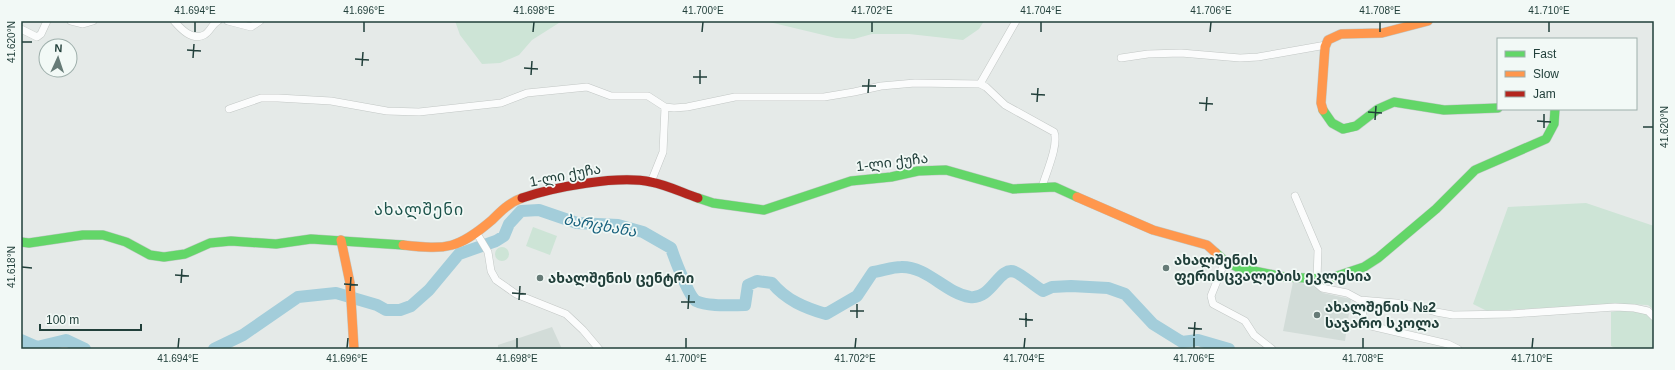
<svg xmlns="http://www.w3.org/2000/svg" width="1675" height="370" font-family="Helvetica,'Noto Sans Georgian',sans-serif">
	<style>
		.built { fill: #d2dcd8 }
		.green { fill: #cde4d6 }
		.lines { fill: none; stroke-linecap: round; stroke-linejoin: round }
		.river { stroke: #a3cdda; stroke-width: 12 }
		.street-casing { stroke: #c2c7c5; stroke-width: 8 }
		.fast-casing { stroke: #c0c8c5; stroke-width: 10 }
		.slow-casing { stroke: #c0c8c5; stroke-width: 10 }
		.jam-casing { stroke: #c0c8c5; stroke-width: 10 }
		.street { stroke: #fbfcfc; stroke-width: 7 }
		.fast { stroke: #63d668; stroke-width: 9 }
		.slow { stroke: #ff974d; stroke-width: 9 }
		.jam { stroke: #b3261e; stroke-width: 9 }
		.ticks { fill: none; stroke: #213f3a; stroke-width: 1.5 }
		.poi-dot { fill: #667b77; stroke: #f2f9f6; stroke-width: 1.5 }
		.labels { text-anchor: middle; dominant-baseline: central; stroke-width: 3.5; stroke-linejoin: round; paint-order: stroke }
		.street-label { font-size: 14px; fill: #213f3a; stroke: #f2f9f6 }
		.poi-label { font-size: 14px; font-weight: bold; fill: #213f3a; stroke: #f2f9f6; text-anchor: start }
		.water-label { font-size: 15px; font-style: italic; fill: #18617d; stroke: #f2f9f6 }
		.quarter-label { font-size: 16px; letter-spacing: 1px; fill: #1c524a; stroke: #f2f9f6 }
		.neatline { fill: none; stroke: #213f3a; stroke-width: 1.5 }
		.ticks-label { font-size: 10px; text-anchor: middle; fill: #213f3a }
	</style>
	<rect width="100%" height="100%" fill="#e5eae8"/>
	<!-- built -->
	<path class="built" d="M1293,282L1314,285L1323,293L1351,299L1345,341L1283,331Z
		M552,327L562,349H498V345Z"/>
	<!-- green -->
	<path class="green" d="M455,21H562L532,40L519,55L500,63L482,64L460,35Z
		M765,21H984L979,29L963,40L909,34H872L854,39L836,38Z
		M1586,203L1654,226V310L1648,305L1621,304L1487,311L1473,304L1508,207Z
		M533,227L557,236L550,255L526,246Z
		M495 254a7 7 0 1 1 14 0a7 7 0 1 1-14 0Z
		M1623,310H1637L1654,318V349H1617L1611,346V312Z"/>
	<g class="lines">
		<!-- river -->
		<path class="river" d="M21,340L37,347L66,340L85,349
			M214,349L243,335L298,297L336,293L377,305L386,310H400L411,306L429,290L459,254L496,241L504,236L509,224L521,211L539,210L577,223L618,225L643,232L671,248C674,257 689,297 696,301C708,307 732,305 745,305L748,285L757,281L772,283C786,300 805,308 826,314L857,296L873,272C882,271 892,267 901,267C927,266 945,293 970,297C992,300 999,265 1015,272C1023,275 1034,286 1043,291L1052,287L1071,286L1108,288L1125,294L1153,324L1182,342L1198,340L1229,349"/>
		<defs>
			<path id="street" d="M71,21L83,24L93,21
				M174,21C181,29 192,41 204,35C210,32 212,24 218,21
				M228,21L251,27L260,21
				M21,29L37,37L41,34L47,21
				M1121,58L1148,54L1181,53L1240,58L1258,57L1326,45
				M980,84L1016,21
				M229,109L261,98H278L331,101L387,111L419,112L501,103L527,93L587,87L611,96H648L665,107L674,108L687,107L735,97H824L854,92L881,86L915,83L980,84L986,87L1005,105L1054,132C1059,145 1046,173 1042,187
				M651,182L663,152L665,107
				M1295,196L1318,250L1317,279
				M479,237L488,252L491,271L496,280L516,294L566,314L583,330L599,349
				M1225,261L1211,296L1213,304L1245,321L1254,335L1272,349
				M1312,279L1322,288L1347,293L1360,300L1364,320L1371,326L1448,344L1458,349
				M1360,300L1408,304L1436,312L1453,315L1511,314L1615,307L1634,308L1648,311L1654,317"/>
			<path id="fast" d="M1323,110L1332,123L1343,129L1356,126L1378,109L1394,102L1444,110L1498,108
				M698,198L713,203L764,210L851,181L891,177L918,171L946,170L1013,189L1055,187L1077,197
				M21,242L29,243L83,235H103L126,242L150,255L164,257L185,254L210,243L231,241L276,244L311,239L403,245
				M1216,253L1225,261L1239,268L1284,277L1328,279L1364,267L1378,258L1436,209L1475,170L1546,139L1554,124L1555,109"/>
			<path id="slow" d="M1323,110L1321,103L1325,47L1328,40L1341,34L1382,33L1428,21
				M1077,197L1153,230L1207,245L1216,253
				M341,240L350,283L354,349
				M403,245C447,250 458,249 492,220C501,211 510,202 522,198"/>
			<path id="jam" d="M522,198C554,187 618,175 651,182C667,185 683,193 698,198"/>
		</defs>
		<!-- street casing -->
		<use href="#street" class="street-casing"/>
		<!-- fast casing -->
		<use href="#fast" class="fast-casing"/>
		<!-- slow casing -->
		<use href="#slow" class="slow-casing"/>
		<!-- jam casing -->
		<use href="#jam" class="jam-casing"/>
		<!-- street -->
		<use href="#street" class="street"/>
		<!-- fast -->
		<use href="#fast" class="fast"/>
		<!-- slow -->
		<use href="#slow" class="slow"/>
		<!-- jam -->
		<use href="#jam" class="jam"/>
	</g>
	<!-- ticks -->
	<path class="ticks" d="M195,32V22M364,32V22M533,32L534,22M702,32L703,22M872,32V22M1041,32V22M1210,32L1211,22M1380,32V22M1549,32V22M22,42H32M187,50L201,51M193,58L194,44M355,59L369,60M362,66L363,52M524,68L538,69M531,75L532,61M693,77H707M700,84V70M862,86H876M868,93L869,79M1031,94L1045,95M1037,102L1038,88M1199,103L1213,104M1206,111L1207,97M1368,112L1382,113M1375,120L1376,106M1537,121L1551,122M1643,127H1653M1544,128V114M22,267L32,268M175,275L189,276M181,283L182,269M344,284L358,285M350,291L351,277M512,293L526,294M519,300L520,286M681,302H695M688,309L689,295M850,311H864M857,318V304M1019,319L1033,320M1026,327V313M1188,328L1202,329M1194,336L1195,322M178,348L179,338M347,348L348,338M517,348V338M686,348V338M855,348L856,338M1024,348L1025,338M1194,348V338M1363,348V338M1532,348L1533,338"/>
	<!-- markers -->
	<g class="poi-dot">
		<circle cx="1166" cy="268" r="4"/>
		<circle cx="540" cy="278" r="4"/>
		<circle cx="1317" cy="315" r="4"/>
	</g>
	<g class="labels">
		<!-- street labels -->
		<g class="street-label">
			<text transform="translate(892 162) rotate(-7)">1-ლი ქუჩა</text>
			<text transform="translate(565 175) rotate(-11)">1-ლი ქუჩა</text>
		</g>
		<!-- poi labels -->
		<g class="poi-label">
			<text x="1174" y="260">ახალშენის<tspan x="1174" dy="16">ფერისცვალების ეკლესია</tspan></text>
			<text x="548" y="278">ახალშენის ცენტრი</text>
			<text x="1325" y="307">ახალშენის №2<tspan x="1325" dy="16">საჯარო სკოლა</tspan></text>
		</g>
		<!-- water labels -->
		<g class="water-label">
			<text transform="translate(600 225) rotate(10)">ბარცხანა</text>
		</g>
		<!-- quarter labels -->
		<g class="quarter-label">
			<text x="419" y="209">ახალშენი</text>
		</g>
	</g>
	<!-- border -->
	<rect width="1675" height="370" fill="none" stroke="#f2f9f6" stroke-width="44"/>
	<!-- legend -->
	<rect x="1497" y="38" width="140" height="72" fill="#f2f9f6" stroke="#9eafab"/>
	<rect x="1505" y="51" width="20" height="6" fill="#63d668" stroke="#9eafab"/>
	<text x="1533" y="58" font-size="12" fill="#213f3a">Fast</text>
	<rect x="1505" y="71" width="20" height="6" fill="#ff974d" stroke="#9eafab"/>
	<text x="1533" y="78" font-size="12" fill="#213f3a">Slow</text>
	<rect x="1505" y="91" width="20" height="6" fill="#b3261e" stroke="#9eafab"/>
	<text x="1533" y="98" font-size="12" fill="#213f3a">Jam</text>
	<!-- north arrow -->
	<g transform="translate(58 58) rotate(3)"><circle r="19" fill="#f2f9f6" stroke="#9eafab"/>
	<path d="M0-3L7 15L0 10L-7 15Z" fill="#667b77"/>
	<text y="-6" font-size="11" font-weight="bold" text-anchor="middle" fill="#213f3a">N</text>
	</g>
	<!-- scale -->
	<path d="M40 324v6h101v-6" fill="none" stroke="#213f3a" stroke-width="2"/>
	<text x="46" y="324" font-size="12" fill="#213f3a" stroke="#f2f9f6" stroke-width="3" paint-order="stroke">100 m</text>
	<rect x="22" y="22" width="1631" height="326" class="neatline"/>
	<g class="ticks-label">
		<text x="195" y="14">41.694°E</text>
		<text x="364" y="14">41.696°E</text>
		<text x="534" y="14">41.698°E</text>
		<text x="703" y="14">41.700°E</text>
		<text x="872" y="14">41.702°E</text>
		<text x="1041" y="14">41.704°E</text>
		<text x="1211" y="14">41.706°E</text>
		<text x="1380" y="14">41.708°E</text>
		<text x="1549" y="14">41.710°E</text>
		<text transform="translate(11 42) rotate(-90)" y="4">41.620°N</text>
		<text transform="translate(1664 127) rotate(-90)" y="4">41.620°N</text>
		<text transform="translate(11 267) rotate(-90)" y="4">41.618°N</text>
		<text x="178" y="362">41.694°E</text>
		<text x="347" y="362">41.696°E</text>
		<text x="517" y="362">41.698°E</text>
		<text x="686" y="362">41.700°E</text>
		<text x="855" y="362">41.702°E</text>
		<text x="1024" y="362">41.704°E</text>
		<text x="1194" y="362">41.706°E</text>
		<text x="1363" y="362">41.708°E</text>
		<text x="1532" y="362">41.710°E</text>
	</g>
</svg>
